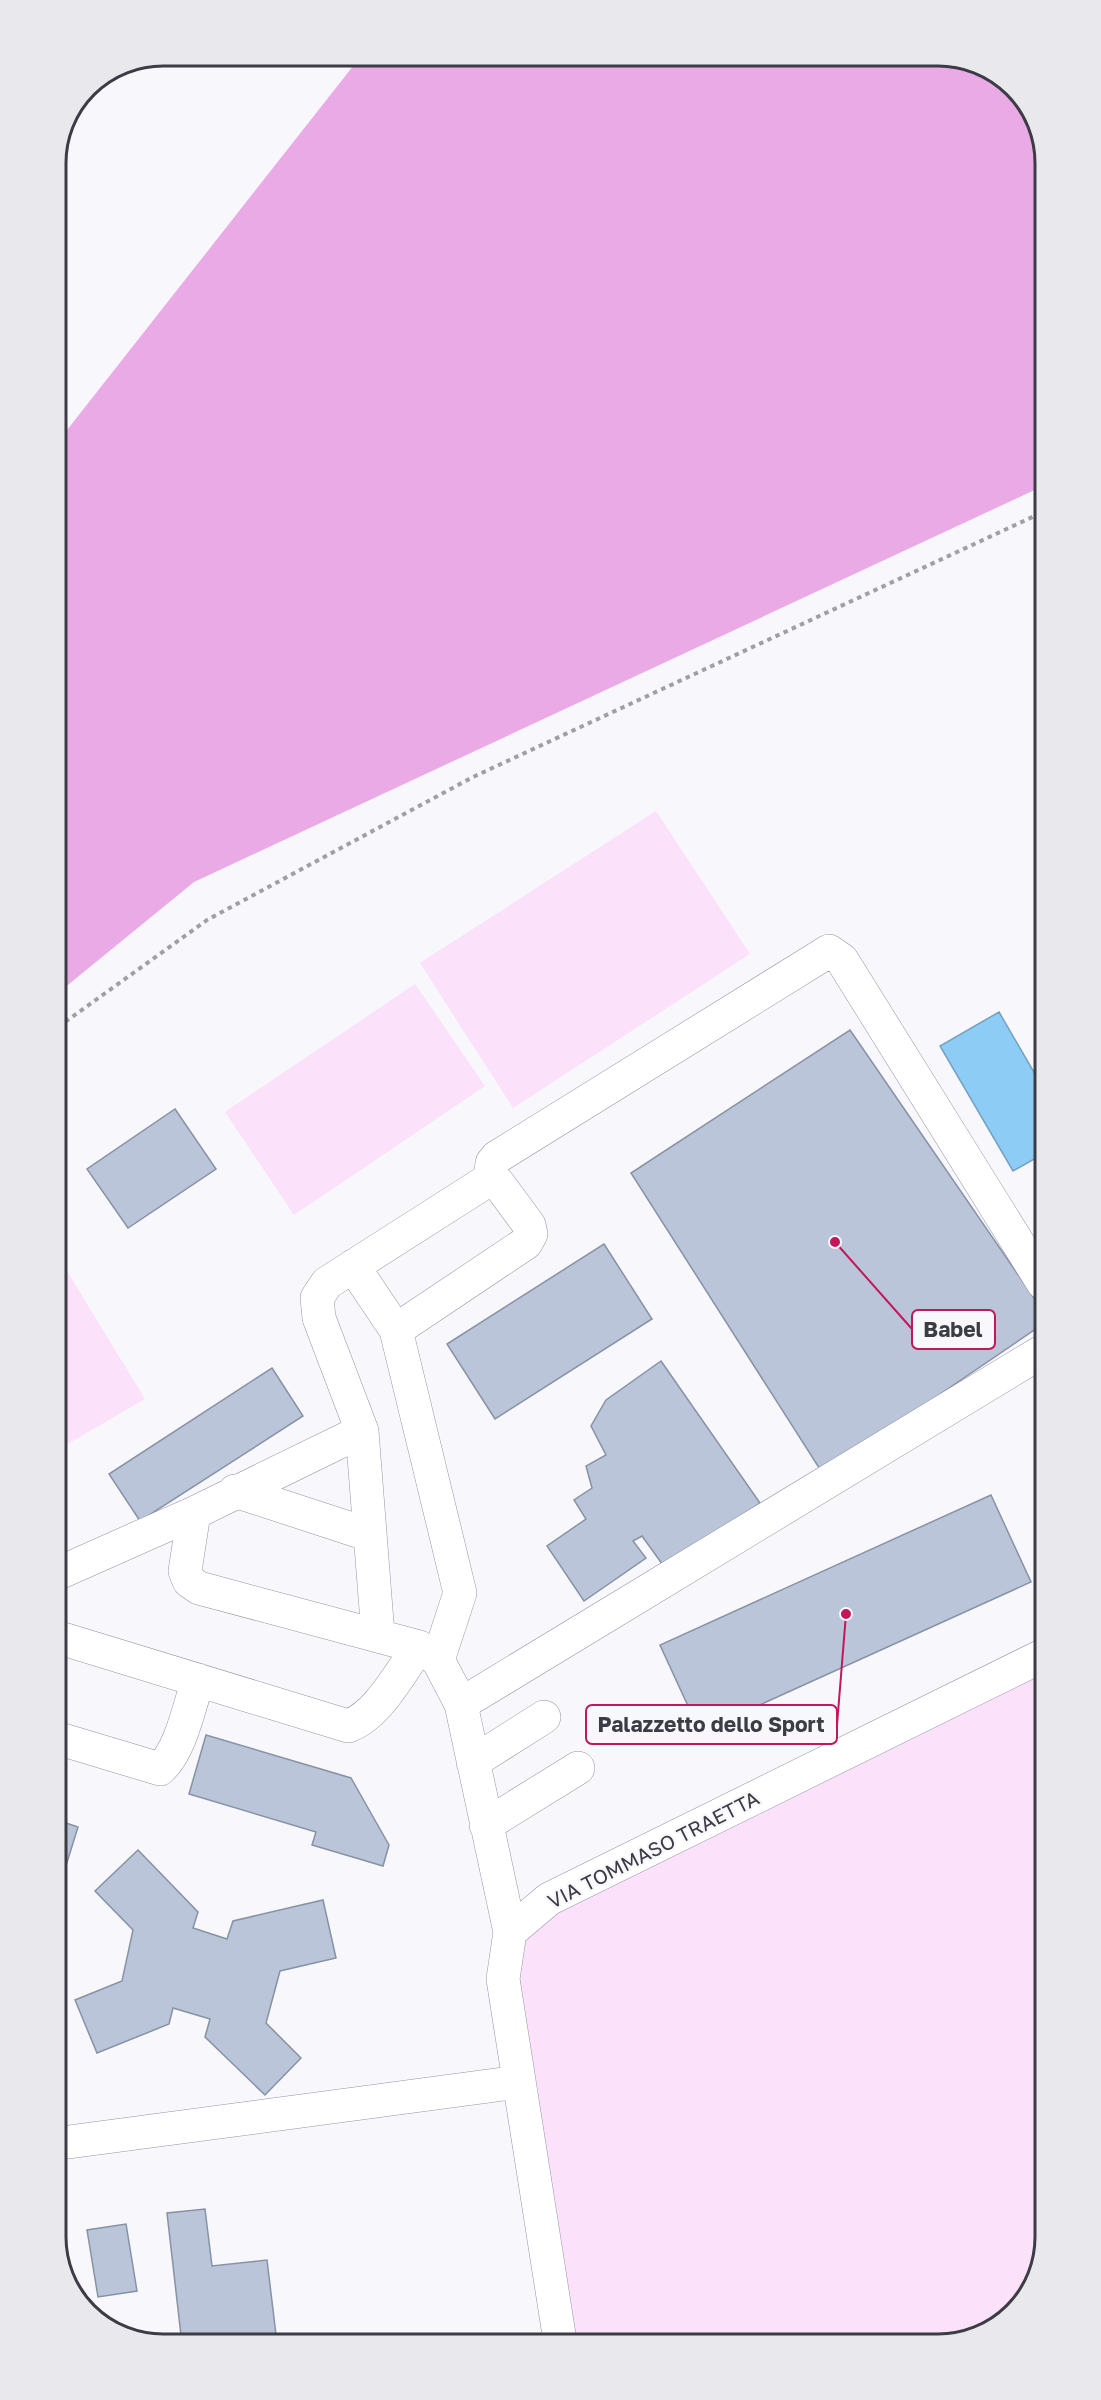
<svg xmlns="http://www.w3.org/2000/svg" width="1101" height="2400" font-family="'Golos Text',sans-serif">
	<style>
		.green { fill: #fbe1f9 }
		.forest { fill: #eaaae6 }
		.water { fill: #8dccf5; stroke: #75a1c0; stroke-width: 1.5 }
		.building { fill: #bac5d9; stroke: #8792a4; stroke-width: 1.5 }
		.lines { fill: none; stroke-linecap: round; stroke-linejoin: round }
		.minor-casing { stroke: #9495a9; stroke-width: 34 }
		.path { stroke: #9f9fa6; stroke-width: 4; stroke-dasharray: 4.5 4.5; stroke-linecap: butt }
		.minor { stroke: #fff; stroke-width: 33 }
		.labels { text-anchor: middle; dominant-baseline: central; stroke-width: 4.5; stroke-linejoin: round; paint-order: stroke }
		.street-label { font-size: 20px; fill: #3c3c45; stroke: #f7f7fc }
		.rim { fill: none; stroke: #3c3c45; stroke-width: 3 }
		.leader { fill: none; stroke: #c2185b; stroke-width: 2 }
		.callout-dot { fill: #c2185b; stroke: #f7f7fc; stroke-width: 2 }
		.callout { fill: #f7f7fc; stroke: #c2185b; stroke-width: 2 }
		.callout-label { font-size: 21px; text-anchor: middle; font-weight: bold; fill: #3c3c45 }
	</style>
	<rect width="100%" height="100%" fill="#f7f7fc"/>
	<!-- green -->
	<path class="green" d="M656,811L750,954L513,1108L420,963Z
		M415,984L485,1086L294,1215L225,1112Z
		M59,1258L145,1399L59,1449Z
		M1044,1655L1045,2237L1024,2302L973,2339L560,2341L510,1932Z"/>
	<!-- forest -->
	<path class="forest" d="M361,56H945L1004,78L1040,128L1041,487L194,882L58,993L56,444Z"/>
	<!-- water -->
	<path class="water" d="M999,1012L1042,1086L1043,1154L1013,1171L940,1046Z"/>
	<!-- building -->
	<path class="building" d="M850,1030L1043,1311V1324L823,1474L631,1173Z
		M175,1109L216,1169L128,1228L87,1169Z
		M604,1244L652,1319L495,1419L447,1344Z
		M661,1361L760,1503L665,1568L642,1536L633,1541L646,1558L584,1601L547,1546L586,1519L574,1500L592,1488L586,1466L606,1455L591,1426L606,1400Z
		M272,1368L303,1416L140,1521L109,1474Z
		M991,1495L1031,1582L700,1732L660,1645Z
		M206,1735L351,1778L389,1845L383,1866L312,1845L316,1832L189,1794Z
		M60,1821L78,1827L60,1885Z
		M138,1850L198,1912L193,1928L227,1939L233,1921L323,1900L336,1958L280,1971L266,2023L301,2058L265,2095L205,2037L210,2019L173,2008L169,2024L97,2053L75,2000L122,1981L133,1930L95,1891Z
		M205,2209L212,2266L267,2260L277,2343L182,2344L167,2213Z
		M126,2224L137,2291L98,2297L87,2230Z
		M61,2232L68,2272L62,2273L61,2272Z"/>
	<g class="lines">
		<defs>
			<path id="minor" d="M490,1179L492,1163L497,1157L829,951L842,960L1043,1283
				M353,1266L396,1330
				M362,1431L378,1635
				M235,1491L370,1535
				M59,1573L194,1513
				M60,1638L348,1726C378,1716 400,1672 419,1647
				M438,1660L460,1593L396,1330L526,1243L531,1234L529,1225L498,1183L490,1179L327,1283L317,1298L319,1318L362,1431L194,1513L185,1571L189,1581L199,1588L419,1647L438,1660L461,1704L510,1932
				M461,1704L1043,1351
				M60,1739L160,1769C181,1750 189,1707 198,1680
				M473,1762L544,1717
				M486,1825L578,1768
				M61,2143L519,2082
				M560,2341L503,1979L510,1932L549,1899L1044,1655"/>
		</defs>
		<!-- minor casing -->
		<use href="#minor" class="minor-casing"/>
		<!-- path -->
		<path class="path" d="M58,1027L207,920L473,777L1041,513"/>
		<!-- minor -->
		<use href="#minor" class="minor"/>
	</g>
	<g class="labels">
		<!-- street labels -->
		<g class="street-label">
			<text transform="translate(653 1849) rotate(-27)">VIA TOMMASO TRAETTA</text>
		</g>
	</g>
	<!-- crop -->
	<path d="M0 0H1101V2400H0ZM163 66H938A97 97 0 0 1 1035 163V2237A97 97 0 0 1 938 2334H163A97 97 0 0 1 66 2237V163A97 97 0 0 1 163 66Z" fill="#e8e8ed" fill-rule="evenodd"/>
	<path class="rim" d="M163 66H938A97 97 0 0 1 1035 163V2237A97 97 0 0 1 938 2334H163A97 97 0 0 1 66 2237V163A97 97 0 0 1 163 66Z"/>
	<!-- callouts -->
	<path class="leader" d="M835 1242L912 1329M846 1614L837 1725"/>
	<g class="callout-dot">
		<circle cx="835" cy="1242" r="6"/>
		<circle cx="846" cy="1614" r="6"/>
	</g>
	<g class="callout">
		<rect x="912" y="1310" width="83" height="39" rx="6"/>
		<rect x="586" y="1705" width="251" height="39" rx="6"/>
	</g>
	<g class="callout-label">
		<text x="953" y="1337">Babel</text>
		<text x="711" y="1732">Palazzetto dello Sport</text>
	</g>
</svg>
